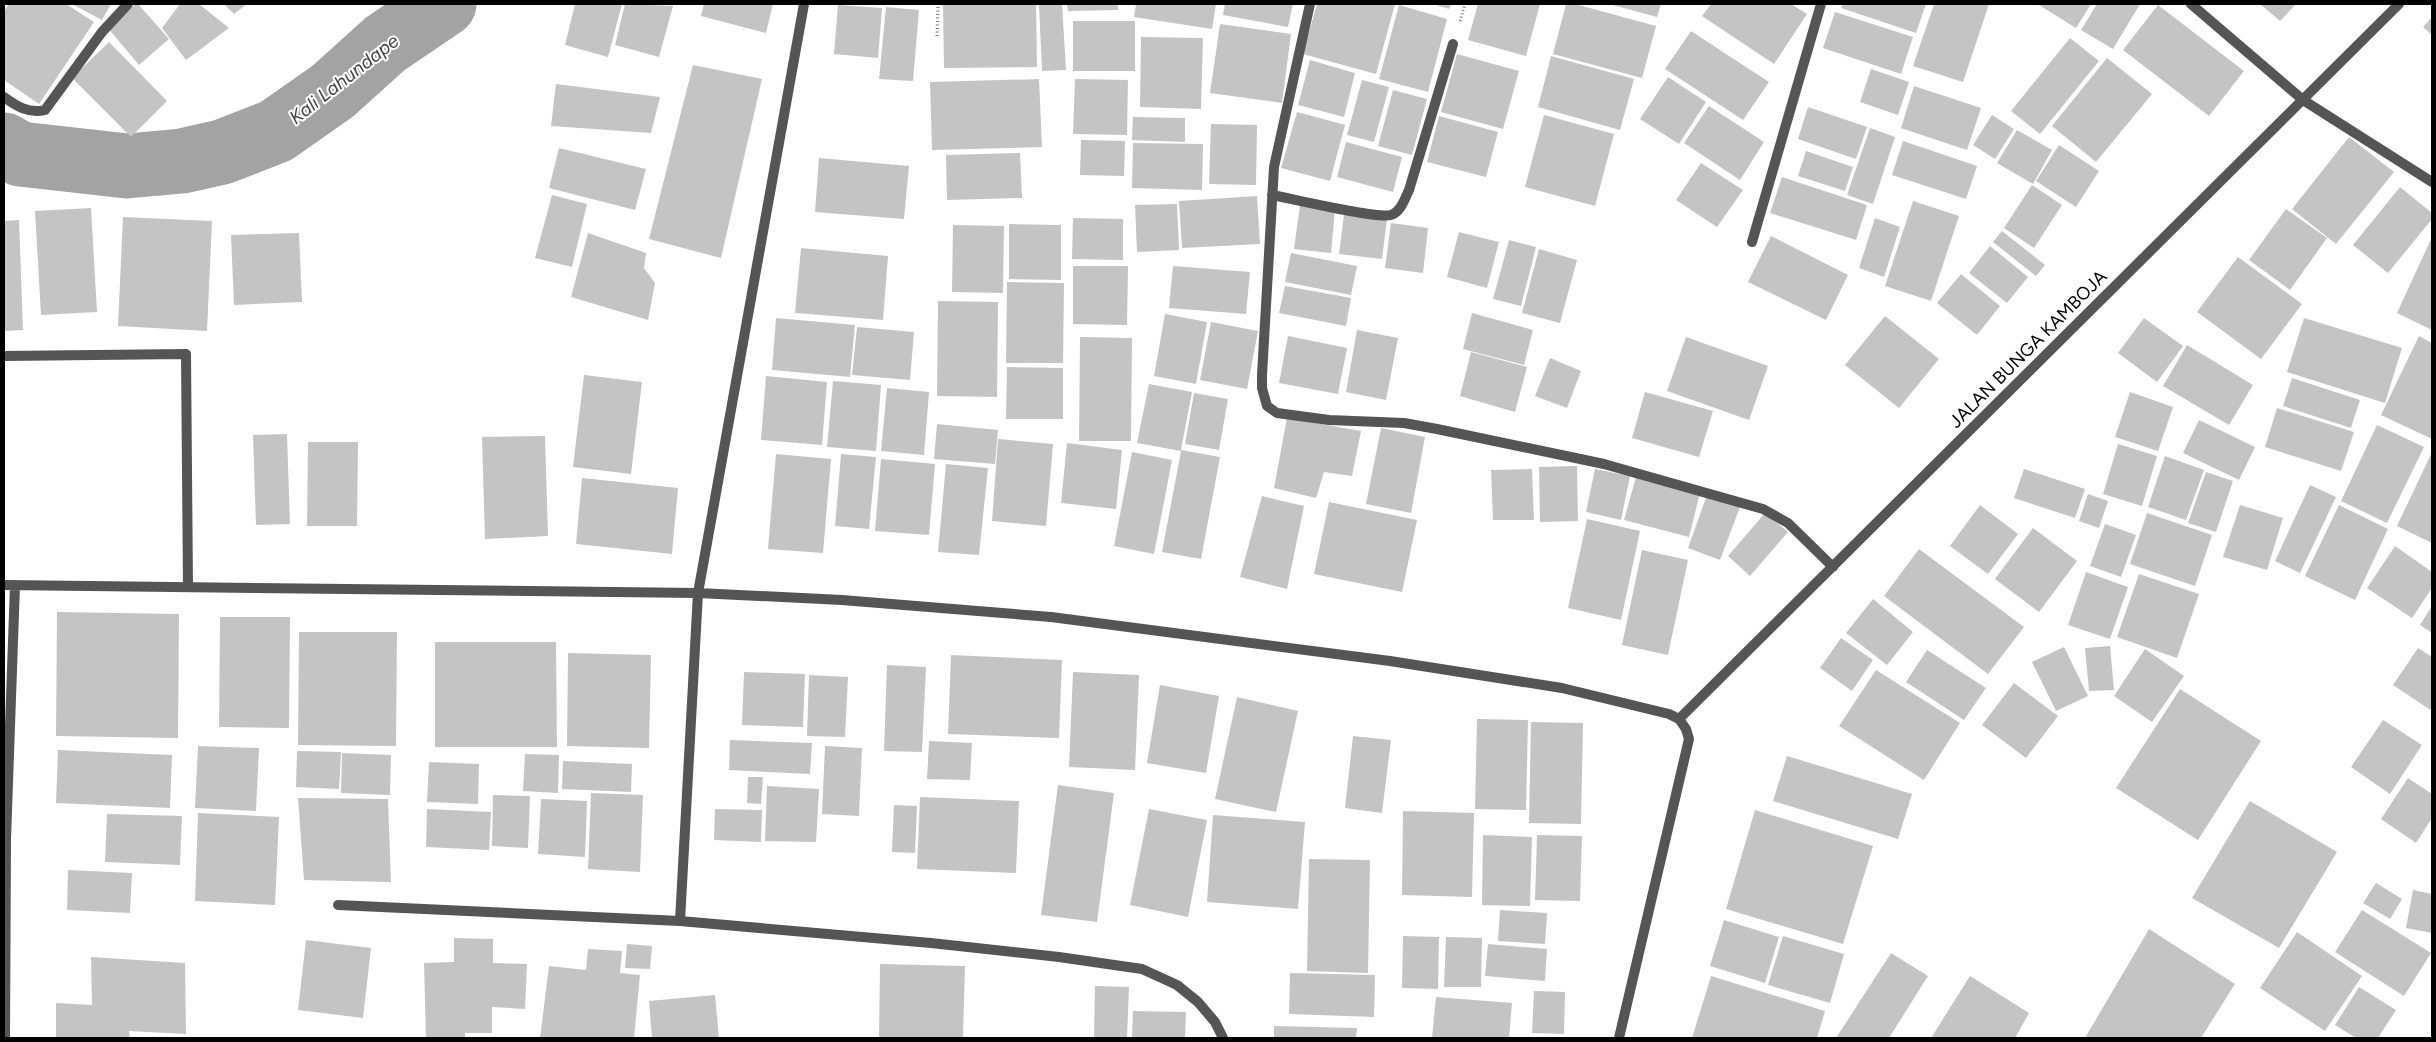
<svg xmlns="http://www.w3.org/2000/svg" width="2436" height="1042" font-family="Figtree,sans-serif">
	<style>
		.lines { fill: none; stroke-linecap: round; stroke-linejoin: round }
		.river { stroke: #a3a3a3; stroke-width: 65 }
		.building { fill: #c4c4c4 }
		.path { stroke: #777; stroke-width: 3; stroke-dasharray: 1 2.5; stroke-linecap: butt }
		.street { stroke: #555; stroke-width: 10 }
		.labels { text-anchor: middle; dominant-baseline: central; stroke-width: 4; stroke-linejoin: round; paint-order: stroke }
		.street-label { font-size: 18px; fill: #000; stroke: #fff }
		.water-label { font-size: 19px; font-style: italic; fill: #444; stroke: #fff }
	</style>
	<rect width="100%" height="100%" fill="#fff"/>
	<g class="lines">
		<!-- river -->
		<path class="river" d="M4,145L20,154L127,166L182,161L222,152L276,131L333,91L385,44L444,4"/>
	</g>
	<!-- building -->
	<path class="building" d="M9,4H66L94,22L39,104L4,80V11Z
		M72,4H111L102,20Z
		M136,4H138L169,39L139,65L107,27Z
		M180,4H199L229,28L186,60L162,28Z
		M224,4H247L234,14Z
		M575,4H622L608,57L565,45Z
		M625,4L673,6L659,57L615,45Z
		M704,4H773L766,33L701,16Z
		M1036,4L1037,67L944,68L943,5Z
		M1062,4L1066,70L1042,71L1039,5Z
		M1067,4H1118V10L1068,11Z
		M1136,4H1216L1212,29L1134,17Z
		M1225,4H1293L1288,27L1223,15Z
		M1317,4H1395L1376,74L1303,54Z
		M1433,4H1451L1449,9Z
		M1478,4H1540L1526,56L1468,40Z
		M1566,4H1575L1656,26L1642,78L1553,54Z
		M1609,4H1661L1657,17Z
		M1711,4H1791L1807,14L1774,64L1702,16Z
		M1843,4H1926L1916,33L1841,8Z
		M1934,4H1989L1963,82L1913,66Z
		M2040,4H2091L2076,28L2039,5Z
		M2097,4H2140L2113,49L2081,30Z
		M2260,4H2296L2280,21Z
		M838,5L882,8L878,58L834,54Z
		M1399,5L1447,19L1428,92L1379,79Z
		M2158,5L2244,71L2209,116L2123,50Z
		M886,7L919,10L913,81L879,79Z
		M1835,12L1913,37L1901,74L1823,48Z
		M2432,17V35L2423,27Z
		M1073,21H1135V71H1073Z
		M1220,24L1291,34L1282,103L1210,93Z
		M1691,31L1769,82L1743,120L1665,69Z
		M1141,37L1203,38L1201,109L1140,107Z
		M2070,38L2099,61L2040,134L2011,111Z
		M109,42L167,101L131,137L72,78Z
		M1457,54L1519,71L1503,129L1441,112Z
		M1551,56L1634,79L1620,130L1538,107Z
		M2107,58L2152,94L2096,162L2052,126Z
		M1310,60L1355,73L1344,117L1298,105Z
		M693,65L762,79L721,258L649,239Z
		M1871,69L1909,82L1898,115L1860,102Z
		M1668,77L1706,102L1679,144L1640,119Z
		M1039,79L1042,147L932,150L930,82Z
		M1075,79L1128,80L1127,135L1073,134Z
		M1362,80L1389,87L1374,142L1347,135Z
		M556,84L660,97L651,133L551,126Z
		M1914,86L1981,108L1967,150L1901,128Z
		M1393,90L1427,99L1412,155L1378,146Z
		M1709,106L1764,142L1740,180L1684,143Z
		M1808,107L1867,127L1856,159L1798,139Z
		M1297,112L1345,125L1330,181L1281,168Z
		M1544,115L1614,134L1595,206L1525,187Z
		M1992,115L2014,129L1995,159L1973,145Z
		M1439,116L1498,132L1486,177L1427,162Z
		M1133,117L1185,118V142L1132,140Z
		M1211,124L1257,125L1256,185L1209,184Z
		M1870,128L1895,137L1873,204L1847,195Z
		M2017,130L2052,150L2033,184L1997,163Z
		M2349,137L2394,172L2336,244L2292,209Z
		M1081,140L1125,141L1124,176L1080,175Z
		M1903,141L1977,166L1966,199L1892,175Z
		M1346,142L1402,157L1393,192L1337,177Z
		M1133,143L1203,144L1202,190L1132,188Z
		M2059,145L2099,171L2076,207L2036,181Z
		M559,148L646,169L635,210L549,188Z
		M1806,151L1853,167L1845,191L1798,176Z
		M1020,153L1022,198L947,200L946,155Z
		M819,158L909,166L904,219L815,212Z
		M1701,163L1743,190L1717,227L1676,200Z
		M1782,177L1867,205L1856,240L1770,213Z
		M2032,185L2062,205L2034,248L2004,228Z
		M2400,187L2432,213V219L2388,273L2353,245Z
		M552,195L587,204L572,267L535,258Z
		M1257,196L1260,244L1182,248L1179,201Z
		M1913,201L1959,216L1931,301L1885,286Z
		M1177,204L1179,250L1137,252L1135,205Z
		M1300,205L1335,210L1331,253L1294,249Z
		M91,208L97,312L41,315L35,211Z
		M2286,209L2327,238L2290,290L2249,260Z
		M1344,214L1387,219L1382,259L1339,254Z
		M123,217L212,221L207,331L118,326Z
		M1073,218L1123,219V260L1072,259Z
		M1875,218L1900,227L1884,277L1859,268Z
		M19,220L23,330L4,331V221Z
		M1391,223L1428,228L1423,273L1385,268Z
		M1009,224L1061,225V280L1009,279Z
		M953,225L1004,226L1003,293L952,292Z
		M2002,231L2045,265L2036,276L1993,242Z
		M1459,232L1499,242L1487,288L1447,277Z
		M299,233L302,302L234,305L231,235Z
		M588,233L646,253L644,268L655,283L648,320L571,297Z
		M1771,236L1848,275L1826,320L1748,282Z
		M2432,237V330L2397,313Z
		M1509,240L1536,247L1521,306L1493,299Z
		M1990,246L2028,277L2007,303L1969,273Z
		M801,248L888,256L883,320L795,313Z
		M1539,249L1577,260L1560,323L1522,313Z
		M1291,253L1357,266L1351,295L1285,282Z
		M2238,257L2302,304L2261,359L2197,312Z
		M1073,266H1128L1127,325L1073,324Z
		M1173,266L1250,272L1246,314L1169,308Z
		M1961,274L2000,306L1977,335L1937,303Z
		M1007,282L1064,283L1063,363H1006Z
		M1285,286L1351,298L1346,326L1279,313Z
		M938,301L998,302L997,397L937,396Z
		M1472,313L1533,330L1524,365L1463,349Z
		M1165,314L1207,322L1196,384L1154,376Z
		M1885,316L1939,359L1899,408L1845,365Z
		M776,318L855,325L850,377L772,370Z
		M2144,318L2183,346L2157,382L2118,353Z
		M2304,318L2402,348L2385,403L2287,372Z
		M1211,322L1258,331L1247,389L1200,380Z
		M857,327L914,332L910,380L852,375Z
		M1357,330L1398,338L1386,400L1346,392Z
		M1288,336L1347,348L1338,394L1279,383Z
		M2419,336L2432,343V439L2381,415Z
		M1080,337L1132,338L1131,441H1079Z
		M1686,337L1768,366L1749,420L1667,391Z
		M2187,345L2253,385L2229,425L2163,386Z
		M1471,352L1527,367L1515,412L1460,396Z
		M1550,358L1581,371L1567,408L1535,396Z
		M1007,367L1063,368V419H1006Z
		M584,375L642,382L631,474L573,467Z
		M766,376L827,382L822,445L761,440Z
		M2292,378L2360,400L2351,428L2283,406Z
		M833,381L881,385L876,451L827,447Z
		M1149,384L1192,392L1181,450L1220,457L1201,559L1162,552L1181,451L1137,443Z
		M887,388L929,392L924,455L881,451Z
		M1645,392L1713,411L1699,457L1632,438Z
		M2130,392L2173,407L2158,451L2115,437Z
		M1194,393L1228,399L1219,450L1185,444Z
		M2277,408L2354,432L2341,471L2265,447Z
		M1287,418L1361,431L1352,476L1324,472L1316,498L1274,488Z
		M2199,420L2255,447L2239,480L2183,453Z
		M937,424L998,430L995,464L934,459Z
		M2377,425L2424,447L2387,523L2341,501Z
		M1381,428L1425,437L1411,513L1366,504Z
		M287,434L290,524L256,525L253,435Z
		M545,436L548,536L485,539L482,437Z
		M998,439L1053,444L1046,526L992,521Z
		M308,442H358L357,526H307Z
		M1067,443L1122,450L1116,509L1061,503Z
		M2118,444L2157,456L2142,506L2103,494Z
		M1132,452L1172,460L1154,554L1114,546Z
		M2432,452V543L2397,526Z
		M776,454L831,459L823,553L768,549Z
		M841,454L876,457L869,529L835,526Z
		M2165,456L2204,470L2186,520L2148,507Z
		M881,459L935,464L929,535L875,531Z
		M946,464L988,468L979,555L938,552Z
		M1577,466L1578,521L1540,522L1539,467Z
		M1532,469L1534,520H1493L1491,470Z
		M1595,469L1630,476L1621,520L1586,512Z
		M2024,469L2085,489L2075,518L2014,498Z
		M2206,472L2233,481L2216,532L2188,523Z
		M1636,477L1700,493L1689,537L1624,520Z
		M582,478L678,488L672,554L576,544Z
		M2310,485L2336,497L2300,573L2275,561Z
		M2088,494L2108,501L2099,528L2079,521Z
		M1707,495L1740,507L1720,560L1688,548Z
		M1262,496L1304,506L1287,589L1240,577Z
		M1329,502L1417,520L1402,592L1314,574Z
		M1980,505L2018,534L1988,574L1950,546Z
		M2240,505L2283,518L2267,570L2223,557Z
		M2339,505L2388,529L2355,600L2305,576Z
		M1765,513L1788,532L1750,576L1728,556Z
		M2147,513L2212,535L2195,586L2130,564Z
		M1587,519L1640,531L1621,620L1568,608Z
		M2105,524L2136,535L2121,577L2090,566Z
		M2033,528L2077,561L2039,612L1995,579Z
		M2395,546L2432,572V588L2412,618L2367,588Z
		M1919,549L2024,627L1988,674L1884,596Z
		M1642,550L1688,560L1668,655L1622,645Z
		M2086,572L2128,587L2110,639L2068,625Z
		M2139,574L2199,594L2177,658L2117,637Z
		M1873,599L1913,632L1887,665L1846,633Z
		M2432,606V633L2420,625Z
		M57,612L179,614L178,738L56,736Z
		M220,617H290L289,728L219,727Z
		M299,632H397L396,746L298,745Z
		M1841,638L1873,660L1852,691L1820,668Z
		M435,642H556L557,747H435Z
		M2110,646L2114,690L2089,691L2085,648Z
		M2064,647L2088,696L2056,711L2032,662Z
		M2418,648L2432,657V711L2393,685Z
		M2145,649L2184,676L2152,722L2114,696Z
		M1927,650L1986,688L1964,720L1906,682Z
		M568,653L651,655L649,748L567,746Z
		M951,655L1062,660L1059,738L948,734Z
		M887,665L926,667L922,752L884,751Z
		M1876,670L1960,723L1924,780L1839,726Z
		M744,672L805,674L803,727L742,725Z
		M1073,672L1139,675L1135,770L1069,767Z
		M809,675L848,677L845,737L807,736Z
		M2014,683L2058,716L2026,758L1982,725Z
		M1160,685L1219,696L1206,773L1147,763Z
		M2180,689L2261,741L2198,840L2116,788Z
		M1237,697L1298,711L1276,812L1215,799Z
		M1477,719L1528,720L1526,810L1475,809Z
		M2383,720L2422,745L2390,794L2351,767Z
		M1531,722L1583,723L1581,824L1529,823Z
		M1353,736L1391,740L1382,813L1345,808Z
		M730,740L812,743L810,774L729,770Z
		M929,741L972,743L970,780L927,779Z
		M198,746L259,748L256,811L195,808Z
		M825,746L862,748L859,816L822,814Z
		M58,750L172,755L170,808L56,803Z
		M297,751L341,752L339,789L296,787Z
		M342,753L391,755L390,795L341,793Z
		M525,754L559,755L558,793L523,791Z
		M1787,756L1912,794L1898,839L1773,801Z
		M563,761L632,764L631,792L562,789Z
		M429,762L479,764L478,804L427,802Z
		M748,777H763L761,804L747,803Z
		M2408,778L2432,794V818L2416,843L2381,819Z
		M1058,785L1114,793L1097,922L1041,915Z
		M767,786L819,789L816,842L765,841Z
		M591,793L643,795L640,872L588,869Z
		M493,795L530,796L528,848L492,846Z
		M920,797L1019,801L1016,873L917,869Z
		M298,798L388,799L391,882L304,880Z
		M541,799L587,801L585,857L538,854Z
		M2250,801L2337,852L2279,948L2192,898Z
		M894,805L917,806L915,853L892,852Z
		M427,809L491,812L489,850L426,847Z
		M715,809L762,810L761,842L714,840Z
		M1149,809L1207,820L1188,917L1130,905Z
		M1755,810L1873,846L1843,944L1726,909Z
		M1403,811L1474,813L1472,897L1402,895Z
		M198,813L279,817L275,905L195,901Z
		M107,814L182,816L180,865L105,862Z
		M1213,815L1305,822L1298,909L1207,902Z
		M1483,835L1532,837L1530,906L1482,905Z
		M1537,835L1582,836L1580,901L1535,900Z
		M1309,859L1370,860L1368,973L1307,971Z
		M68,870L132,873L130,913L67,910Z
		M2376,883L2402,899L2390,919L2363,903Z
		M2413,890L2432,894V933L2406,928Z
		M1500,910L1547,913L1545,944L1498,941Z
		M2362,910L2431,953L2404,996L2335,952Z
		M1724,920L1779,937L1765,983L1710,966Z
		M2149,929L2235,984L2201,1038H2085Z
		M2297,932L2362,976L2325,1031L2260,988Z
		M1403,936L1439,937L1438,989L1402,988Z
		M1783,936L1844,954L1830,1003L1768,985Z
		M1446,937L1482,938L1481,987H1444Z
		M454,938L493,939V963L527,964L525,1009L492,1007V1033H465V1038H426L424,963L454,962Z
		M306,940L371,948L363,1018L298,1010Z
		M627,944L652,946L650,969L625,968Z
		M1488,944L1547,949L1545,981L1485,976Z
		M588,949L622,951L620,973L640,975L634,1038H540L549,966L586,970Z
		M1891,953L1928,976L1889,1038H1836Z
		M91,957L185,963L186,1034L129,1031L130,1038L56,1037V1003L92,1005Z
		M880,964L965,966L963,1038H879Z
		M1290,973L1375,975L1374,1017L1289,1014Z
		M1711,976L1825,1011L1817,1038H1692Z
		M1970,976L2029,1013L2015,1038H1931Z
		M1095,986L1129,987L1127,1038H1094Z
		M2359,987L2396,1010L2378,1038H2356L2335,1025Z
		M1534,991L1565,992L1564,1034L1532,1033Z
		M715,995L719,1038H652L649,1001Z
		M1436,997L1512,1003L1509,1038H1432Z
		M1133,1011L1186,1012L1185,1038H1132Z
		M1274,1026L1357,1028L1356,1038H1274Z"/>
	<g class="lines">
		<!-- path -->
		<path class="path" d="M1460,21L1465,4
			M937,36L938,4"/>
		<!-- street -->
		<path class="street" d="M804,4L698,593L680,921L931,943L1059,957L1142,969L1177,985L1198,1002L1215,1022L1223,1038
			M1310,4L1274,167L1262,375V388L1267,406L1277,413L1329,420L1404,423L1437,429L1604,464L1763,509L1788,523L1833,567
			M2191,4L2303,100L2432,182
			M4,97C16,106 29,114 45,110L102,32L128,4
			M1272,195C1293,199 1377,219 1391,215C1401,212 1405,198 1409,190L1453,44
			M1752,242L1821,4
			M4,356L186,354L188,587
			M4,585L698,593L842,600L1051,617L1390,661L1562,688L1669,714L1679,719L1686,729L1689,739L1619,1038
			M1679,719L2399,4
			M338,905L680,921
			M5,1038L6,839L15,585"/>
	</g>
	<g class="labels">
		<!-- street labels -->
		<g class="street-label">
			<text transform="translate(2028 349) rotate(-45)">JALAN BUNGA KAMBOJA</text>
		</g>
		<!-- water labels -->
		<g class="water-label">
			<text transform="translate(344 79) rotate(-38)">Kali Lahundape</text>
		</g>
	</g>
	<!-- border -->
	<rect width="2436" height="1042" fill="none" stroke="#000000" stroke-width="10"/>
</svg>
